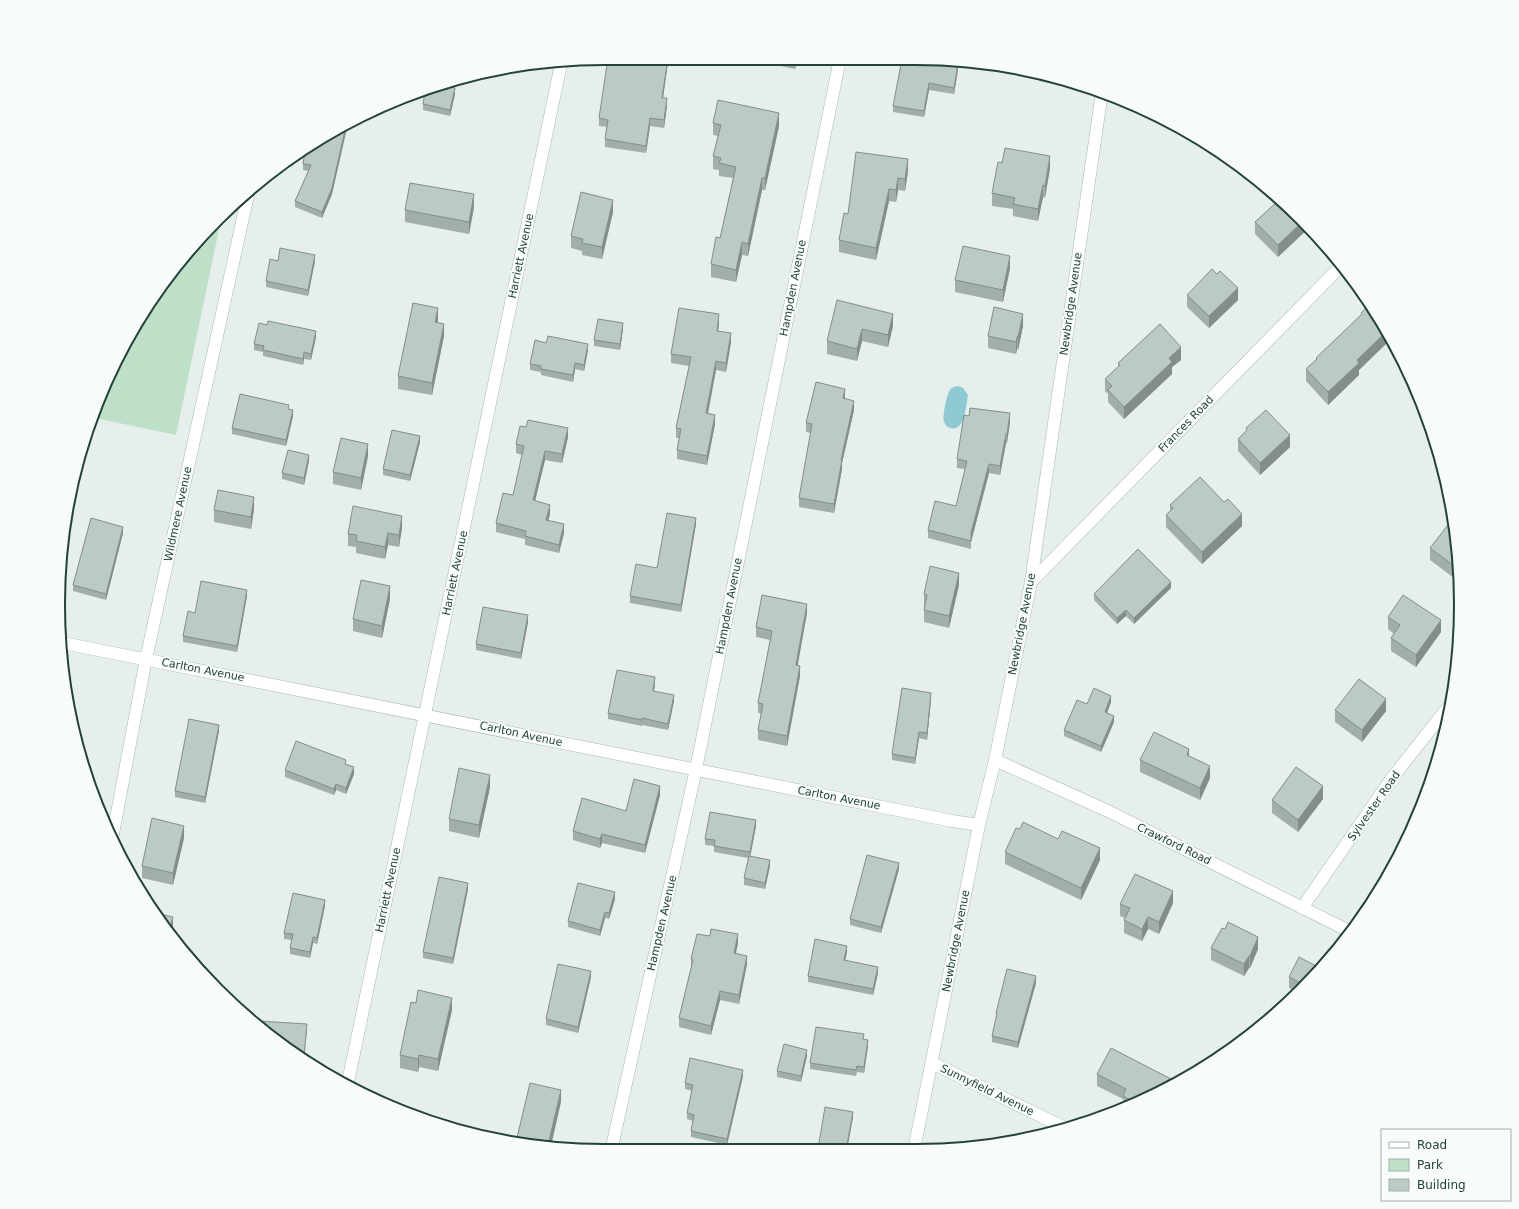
<svg xmlns="http://www.w3.org/2000/svg" width="1519" height="1209" font-family="'DejaVu Sans',sans-serif">
	<style>
		.green { fill: #bfe0c8 }
		.water { fill: #8ec9d4 }
		.lines { fill: none; stroke-linecap: round; stroke-linejoin: round }
		.minor-casing { stroke: #a8b8b2; stroke-width: 13 }
		.minor { stroke: #fff; stroke-width: 12 }
		.wall { fill: #a1aea9 }
		.shaded-wall { fill: #838d89 }
		.building { fill: #bbcac4; stroke: #838d89 }
		.labels { text-anchor: middle; dominant-baseline: central; stroke-width: 4; stroke-linejoin: round; paint-order: stroke }
		.street-label { font-size: 11px; fill: #24423a; stroke: #f7fbf9 }
		.rim { fill: none; stroke: #24423a; stroke-width: 2 }
	</style>
	<rect width="100%" height="100%" fill="#e6efeb"/>
	<!-- green -->
	<path class="green" d="M222,215L176,435L95,418L131,331L218,218Z"/>
	<!-- water -->
	<path class="water" d="M958,386L963,388L968,395C966,405 965,432 951,428C947,427 945,425 944,421C942,417 947,394 950,390C952,387 954,387 958,386Z"/>
	<g class="lines">
		<defs>
			<path id="minor" d="M1031,582L1342,265
				M63,643L952,821L979,825
				M995,760L1108,811L1351,932
				M113,834L146,659L248,195
				M1302,908L1392,778L1449,706
				M932,1063L1063,1127
				M348,1082L561,64
				M914,1150L979,825L995,760L1031,582L1102,92
				M611,1151L696,769L840,59"/>
		</defs>
		<!-- minor casing -->
		<use href="#minor" class="minor-casing"/>
		<!-- minor -->
		<use href="#minor" class="minor"/>
	</g>
	<!-- wall -->
	<path class="wall" d="M668,58V62L663,98L667,106L664,128L650,126L646,153L605,147V139L607,127L599,126V118Z
		M674,58H697L695,65L674,60Z
		M771,59H797L795,69L771,64Z
		M933,59V60L958,70L954,94L929,90L924,117L893,112V106Z
		M1039,77L1065,82L1064,86L1039,81Z
		M455,94L450,116L423,110V104Z
		M713,123L779,126L765,190H762L748,256L742,255L736,282L711,277V264L720,238L733,178L719,176V170L713,169V156L718,136L713,135Z
		M346,132L332,194L322,218L295,207V201L309,171L303,170V164Z
		M1050,168L1045,198L1043,197L1038,221L1013,216V209L992,206V193Z
		M908,171L905,191L898,190L896,202L889,201L876,260L839,252V240L848,214Z
		M1280,199L1278,257L1255,234V222Z
		M474,207L469,234L405,222V210Z
		M613,212L602,259L582,255V251L571,248V236Z
		M278,261H315L308,296L266,287V281Z
		M1010,268L1003,302L955,292V280Z
		M1187,295L1238,300L1209,328L1187,307Z
		M1361,313L1388,331L1391,339L1359,370V375L1328,405L1306,381V369L1316,360V358L1361,316Z
		M893,314V326L888,347L862,341L857,361L827,354V341Z
		M438,320V323L444,336L432,395L398,389V376Z
		M719,324L718,331L731,342L726,372L716,370L708,414L715,424L707,465L677,459V450L679,438H676V428L689,366L671,363V354Z
		M1023,326L1018,350L1017,349L1016,354L988,348V336Z
		M623,329L620,350L594,346V340Z
		M316,337L311,360L304,359L303,365L263,356V352L254,350V344Z
		M588,350L584,371L575,369L573,382L541,375V372L530,370V364Z
		M1181,360L1172,367V374L1124,419L1108,402V394L1105,391V379L1118,367V363Z
		M845,398L854,410L842,463V469L834,513L799,507V498L811,433L806,432V423Z
		M293,416L286,446L232,434V428Z
		M1010,422L1007,443H1006L1000,475L989,473L971,542V549L928,538V530L956,506L965,469L957,468V459Z
		M1246,428L1290,447L1260,475L1238,451V439L1246,432Z
		M568,437L562,463L545,460L535,501L550,514L548,520L564,533L559,553L525,545V539L496,532V523L513,495L522,455L516,453V444Z
		M420,442L410,481L383,475V469Z
		M368,456L361,490L333,484V472Z
		M309,461L304,485L282,479V473Z
		M1170,505L1242,526L1202,564L1166,527V515L1170,511Z
		M254,509L251,529L214,522V510Z
		M696,524L681,612L630,603V596L657,568Z
		M402,528L399,547L388,545L385,559L356,553V547L348,546V534Z
		M123,533L106,600L73,591V585Z
		M1456,533L1458,581L1430,560V548Z
		M959,585L949,628L924,622V610L925,607L924,606V594Z
		M1171,588L1134,624L1126,616L1117,624L1094,600V594Z
		M247,596L237,652L183,642V636L195,613Z
		M390,599L382,638L353,631V619Z
		M807,613L797,666L800,676L787,746L758,740V730L761,713H758V703L770,640L756,637V627Z
		M1388,617L1441,632L1416,667L1391,651V638L1394,634L1388,629Z
		M528,622L521,659L476,650V644Z
		M655,684L654,691L674,701L668,730L642,725V726L608,719V713Z
		M931,699L927,740L919,738L915,764L892,760V754Z
		M1111,702L1107,713L1114,722L1101,752L1064,736V730L1087,704Z
		M1335,710L1386,711L1362,742L1335,722Z
		M219,731L205,803L175,797V791Z
		M1189,756L1210,778L1200,800L1140,772V760Z
		M285,770L354,774L346,794L336,790L334,795L285,777Z
		M490,787L479,838L449,831V819Z
		M660,795L645,853L602,843L600,848L573,840V831L626,811Z
		M1323,799L1298,832L1272,813V800Z
		M756,826L750,856L770,866L765,889L744,885V878L748,858L714,852V846L705,845V839Z
		M184,838L173,885L142,878V866Z
		M1005,852L1100,860L1081,900L1005,864Z
		M899,869L881,933L850,925V919Z
		M468,889L453,964L423,958V952Z
		M615,899L609,919L605,918L600,936L568,927V921Z
		M1173,903L1159,934L1148,929L1142,941L1124,933V920L1125,918L1120,916V904Z
		M325,906L317,944L313,943L310,958L290,954V948L292,940L284,939V933Z
		M738,943L736,953L747,964L739,1004L720,1000L711,1035L679,1027V1018L691,967V959Z
		M1211,948L1258,949L1250,968H1249L1244,976L1211,960Z
		M847,952L845,960L878,973L873,995L808,982V976Z
		M1320,968L1297,992L1289,988V977Z
		M591,977L578,1033L546,1025V1019Z
		M1036,983L1018,1048L992,1042V1036L996,1019V1013Z
		M452,1010L438,1071L419,1067L418,1072L400,1068V1055Z
		M864,1039L868,1046L864,1073L857,1072L856,1076L810,1069V1063Z
		M807,1056L801,1082L777,1077V1071Z
		M1097,1074L1171,1085L1123,1107V1099L1097,1086Z
		M743,1076L727,1145L691,1137V1131L693,1121L687,1119V1113L692,1091L685,1089V1083Z"/>
	<!-- shaded-wall -->
	<path class="shaded-wall" d="M668,58V62L662,105V98Z
		M695,58H697L695,65Z
		M795,59H797L795,69Z
		M958,64V70L954,94V88Z
		M929,83V90L924,117V111Z
		M455,88V94L450,116V110Z
		M667,98V106L664,128V120Z
		M779,113V126L765,190V178Z
		M650,118V126L646,153V146Z
		M346,126V132L332,194L322,218V212Z
		M1050,156V168L1045,198V186Z
		M908,159V171L905,191V179Z
		M762,178V190L748,256V244Z
		M898,178V190L896,202V190Z
		M1043,185V197L1038,221V209Z
		M889,189V201L876,260V248Z
		M474,194V207L469,234V222Z
		M613,200V212L602,259V247Z
		M1302,222L1308,229L1278,257V245Z
		M742,242V255L736,282V270Z
		M315,255V261L308,296V290Z
		M1010,256V268L1003,302V290Z
		M1238,288V300L1209,328V316Z
		M438,308V320L435,334V322Z
		M719,314V324L717,340V331Z
		M893,314V326L888,347V335Z
		M1023,314V326L1018,350V337Z
		M623,323V329L620,350V344Z
		M444,324V336L432,395V383Z
		M862,329V341L857,361V349Z
		M316,331V337L311,360V354Z
		M1387,331L1391,339L1359,370V375L1328,405V392L1357,360Z
		M731,333V342L726,372V363Z
		M1017,337V349L1016,354V342Z
		M588,344V350L584,371V365Z
		M1181,347V360L1172,367V374L1124,419V407L1169,358Z
		M304,352V359L303,365V359Z
		M716,361V370L706,422V413Z
		M575,363V369L573,382V375Z
		M845,389V398L843,407V398Z
		M854,401V410L842,463V469L834,513V504L841,460Z
		M293,410V416L286,446V440Z
		M1010,413V422L1007,443V434Z
		M715,415V424L707,465V456Z
		M568,428V437L562,463V454Z
		M1006,434V443L1000,475V466Z
		M1290,435V447L1260,475V463Z
		M420,436V442L410,481V475Z
		M368,444V456L361,490V478Z
		M545,451V460L533,509V500Z
		M309,455V461L304,485V478Z
		M989,464V473L971,542V533Z
		M254,497V509L251,529V517Z
		M550,505V514L546,529V520Z
		M1242,514V526L1202,564V552Z
		M402,516V528L399,547V535Z
		M696,518V524L681,612V605Z
		M564,524V533L559,553V545Z
		M123,527V533L106,600V594Z
		M388,533V545L385,559V547Z
		M959,573V585L949,628V616Z
		M1171,582V588L1134,624V618Z
		M390,586V599L382,638V626Z
		M247,590V596L237,652V646Z
		M807,604V613L796,675V665Z
		M1126,610V616L1117,624V618Z
		M528,615V622L521,659V653Z
		M1441,620V632L1416,667V655Z
		M800,666V676L787,746V736Z
		M655,677V684L653,697V691Z
		M931,693V699L927,740V733Z
		M674,695V701L668,730V724Z
		M1111,696V702L1105,718V712Z
		M1386,699V711L1362,742V730Z
		M1114,716V722L1101,752V746Z
		M219,725V731L205,803V797Z
		M919,732V738L915,764V758Z
		M1189,749V762L1187,755Z
		M1210,766V778L1200,800V788Z
		M354,767V774L346,794V788Z
		M490,775V787L479,838V825Z
		M336,784V790L334,795V789Z
		M660,786V795L645,853V845Z
		M1323,786V799L1298,832V820Z
		M756,820V826L750,858V852Z
		M184,826V838L173,885V873Z
		M602,834V843L600,848V839Z
		M1100,848V860L1081,900V888Z
		M770,860V866L765,889V883Z
		M899,863V869L881,933V927Z
		M468,883V889L453,964V958Z
		M1173,891V903L1159,934V922Z
		M615,892V899L609,919V913Z
		M325,900V906L317,944V938Z
		M605,912V918L600,936V930Z
		M173,917V929L171,934L169,930Z
		M1148,917V929L1142,941V929Z
		M738,934V943L734,961V953Z
		M313,937V943L310,958V952Z
		M1258,937V949L1250,968V956Z
		M847,946V952L844,966V960Z
		M747,956V964L739,1004V995Z
		M1249,956V968L1244,976V964Z
		M878,967V973L873,995V989Z
		M591,971V977L578,1033V1027Z
		M1036,976V983L1018,1048V1042Z
		M720,991V1000L711,1035V1026Z
		M452,998V1010L438,1071V1059Z
		M307,1024V1031L304,1057V1056Z
		M868,1040V1046L864,1073V1067Z
		M807,1050V1056L801,1082V1076Z
		M419,1055V1067L418,1072V1059Z
		M743,1070V1076L727,1145V1139Z
		M1171,1079V1085L1167,1087Z
		M561,1090V1102L551,1146L548,1145Z
		M853,1112V1118L847,1150H846Z"/>
	<!-- building -->
	<path class="building" d="M608,58H668L662,98H667L664,120L650,118L646,146L605,139L608,120L599,118Z
		M902,59H933V60L958,64L954,88L929,83L924,111L893,106Z
		M443,85L455,88L450,110L423,104L425,92Z
		M718,100L779,113L765,178H762L748,244L742,242L736,270L711,264L716,237L720,238L736,167L719,163L721,158L713,156L721,125L713,123Z
		M345,126H346L332,188L322,212L295,201L311,165L303,164L305,151L331,131Z
		M1005,148L1050,156L1045,186L1043,185L1038,209L1013,204L1015,198L992,193L998,162L1002,163Z
		M856,152L908,159L905,179L898,178L896,190L889,189L876,248L839,240L844,213L848,214Z
		M410,183L474,194L469,222L405,210Z
		M581,192L613,200L602,247L582,243L583,239L571,236Z
		M1280,199L1302,222L1278,245L1255,222Z
		M963,246L1010,256L1003,290L955,280Z
		M280,248L315,255L308,290L266,281L270,259L278,261Z
		M1212,269L1217,274L1220,271L1238,288L1209,316L1187,295Z
		M837,300L893,314L888,335L862,329L857,349L827,341Z
		M413,303L438,308L435,322L444,324L432,383L398,376Z
		M1370,304L1387,331L1357,360L1359,363L1328,392L1306,369L1317,359L1316,358L1362,314L1361,313Z
		M994,307L1023,314L1018,337H1017L1016,342L988,336Z
		M679,308L719,314L717,331L731,333L726,363L716,361L706,413L715,415L707,456L677,450L681,429L676,428L691,357L671,354Z
		M598,319L623,323L620,344L594,340Z
		M268,321L316,331L311,354L304,352L303,359L263,350L264,346L254,344L259,323L267,325Z
		M1160,324L1181,347L1169,358L1172,362L1124,407L1108,390L1112,386L1105,379L1120,365L1118,363Z
		M548,336L588,344L584,365L575,363L573,375L541,369V366L530,364L535,340L546,343Z
		M816,382L845,389L843,398L854,401L841,460H842L834,504L799,498L812,424L806,423Z
		M240,394L289,405L288,409L293,410L286,440L232,428Z
		M970,408L1010,413L1007,434H1006L1000,466L989,464L971,533V541L928,530L935,501L956,506L967,461L957,459L964,415L969,416Z
		M1266,410L1290,435L1260,463L1238,439L1247,430L1246,428Z
		M528,420L568,428L562,454L545,451L533,500L550,505L546,520L564,524L559,545L525,536L526,531L496,523L503,493L513,495L524,446L516,444L520,426L526,427Z
		M392,430L420,436L410,475L383,469Z
		M341,438L368,444L361,478L333,472Z
		M288,450L309,455L304,478L282,473Z
		M1200,477L1224,502L1228,499L1242,514L1202,552L1166,515L1173,508L1170,505Z
		M218,490L254,497L251,517L214,510Z
		M353,506L402,516L399,535L388,533L385,547L356,541L357,535L348,534Z
		M667,513L696,518L681,605L630,596L636,564L657,568Z
		M91,518L123,527L106,594L73,585Z
		M1451,521L1454,524L1456,533L1457,568L1430,548Z
		M1138,549L1171,582L1134,618L1126,610L1117,618L1094,594Z
		M930,566L959,573L949,616L924,610L927,595L924,594Z
		M361,580L390,586L382,626L353,619Z
		M201,581L247,590L237,646L183,636L188,611L195,613Z
		M762,595L807,604L796,665L800,666L787,736L758,730L763,704L758,703L772,631L756,627Z
		M1403,595L1441,620L1416,655L1391,638L1400,625L1388,617Z
		M483,607L528,615L521,653L476,644Z
		M617,670L655,677L653,691L674,695L668,724L642,718V720L608,713Z
		M1359,679L1386,699L1362,730L1335,710Z
		M902,688L931,693L927,733L919,732L915,758L892,754Z
		M1094,688L1111,696L1105,712L1114,716L1101,746L1064,730L1077,700L1087,704Z
		M189,719L219,725L205,797L175,791Z
		M1154,732L1189,749L1187,755L1210,766L1200,788L1140,760Z
		M296,741L346,760L345,764L354,767L346,788L336,784L334,789L285,770Z
		M1296,767L1323,786L1298,820L1272,800Z
		M459,768L490,775L479,825L449,819Z
		M634,779L660,786L645,845L602,834L600,839L573,831L582,798L626,811Z
		M710,812L756,820L750,852L714,846L715,840L705,839Z
		M152,818L184,826L173,873L142,866Z
		M1023,822L1058,839L1062,831L1100,848L1081,888L1005,852L1016,828L1020,829Z
		M867,855L899,863L881,927L850,919Z
		M749,856L770,860L765,883L744,878Z
		M1392,866L1380,885L1379,884Z
		M1135,874L1173,891L1159,922L1148,917L1142,929L1124,920L1130,908L1120,904Z
		M439,877L468,883L453,958L423,952Z
		M578,883L615,892L609,913L605,912L600,930L568,921Z
		M293,893L325,900L317,938L313,937L310,952L290,948L293,934L284,933Z
		M156,913L173,917L169,930Z
		M1228,922L1258,937L1250,956H1249L1244,964L1211,948L1222,928L1225,929Z
		M711,929L738,934L734,953L747,956L739,995L720,991L711,1026L679,1018L693,960L691,959L697,934L710,936Z
		M815,939L847,946L844,960L878,967L873,989L808,976Z
		M1299,957L1320,968L1304,985L1289,977Z
		M558,964L591,971L578,1027L546,1019Z
		M1007,969L1036,976L1018,1042L992,1036L997,1013H996Z
		M418,990L452,998L438,1059L419,1055L418,1059L400,1055L411,1002L416,1003Z
		M259,1021L307,1024L304,1056L272,1038L257,1024H258Z
		M816,1027L864,1034L863,1039L868,1040L864,1067L857,1066L856,1070L810,1063Z
		M784,1044L807,1050L801,1076L777,1071Z
		M1111,1048L1171,1079L1167,1087L1134,1102L1123,1096L1126,1089L1097,1074Z
		M690,1058L743,1070L727,1139L691,1131L694,1115L687,1113L693,1085L685,1083Z
		M530,1083L561,1090L548,1145L516,1142Z
		M825,1107L853,1112L846,1150H795V1147L818,1149Z
		M421,1113L453,1122L452,1127L420,1117Z"/>
	<g class="labels">
		<!-- street labels -->
		<g class="street-label">
			<text transform="translate(521 256) rotate(-78)">Harriett Avenue</text>
			<text transform="translate(793 288) rotate(-79)">Hampden Avenue</text>
			<text transform="translate(1071 304) rotate(-82)">Newbridge Avenue</text>
			<text transform="translate(1186 424) rotate(-46)">Frances Road</text>
			<text transform="translate(178 514) rotate(-78)">Wildmere Avenue</text>
			<text transform="translate(455 573) rotate(-78)">Harriett Avenue</text>
			<text transform="translate(729 606) rotate(-79)">Hampden Avenue</text>
			<text transform="translate(1022 624) rotate(-79)">Newbridge Avenue</text>
			<text transform="translate(203 670) rotate(11)">Carlton Avenue</text>
			<text transform="translate(521 734) rotate(12)">Carlton Avenue</text>
			<text transform="translate(839 798) rotate(11)">Carlton Avenue</text>
			<text transform="translate(1374 806) rotate(-55)">Sylvester Road</text>
			<text transform="translate(1174 844) rotate(26)">Crawford Road</text>
			<text transform="translate(388 890) rotate(-78)">Harriett Avenue</text>
			<text transform="translate(662 923) rotate(-77)">Hampden Avenue</text>
			<text transform="translate(956 941) rotate(-79)">Newbridge Avenue</text>
			<text transform="translate(987 1090) rotate(26)">Sunnyfield Avenue</text>
		</g>
	</g>
	<!-- crop -->
	<path d="M0 0H1519V1209H0ZM604 65H915A539 539 0 0 1 1454 604V605A539 539 0 0 1 915 1144H604A539 539 0 0 1 65 605V604A539 539 0 0 1 604 65Z" fill="#f7fbf9" fill-rule="evenodd"/>
	<path class="rim" d="M604 65H915A539 539 0 0 1 1454 604V605A539 539 0 0 1 915 1144H604A539 539 0 0 1 65 605V604A539 539 0 0 1 604 65Z"/>
	<!-- legend -->
	<rect x="1381" y="1129" width="130" height="72" fill="#f7fbf9" stroke="#a3b1ad"/>
	<rect x="1389" y="1142" width="20" height="6" fill="#ffffff" stroke="#a3b1ad"/>
	<text x="1417" y="1149" font-size="12" fill="#24423a">Road</text>
	<rect x="1389" y="1159" width="20" height="12" fill="#bfe0c8" stroke="#a3b1ad"/>
	<text x="1417" y="1169" font-size="12" fill="#24423a">Park</text>
	<rect x="1389" y="1179" width="20" height="12" fill="#bbcac4" stroke="#a3b1ad"/>
	<text x="1417" y="1189" font-size="12" fill="#24423a">Building</text>
</svg>
